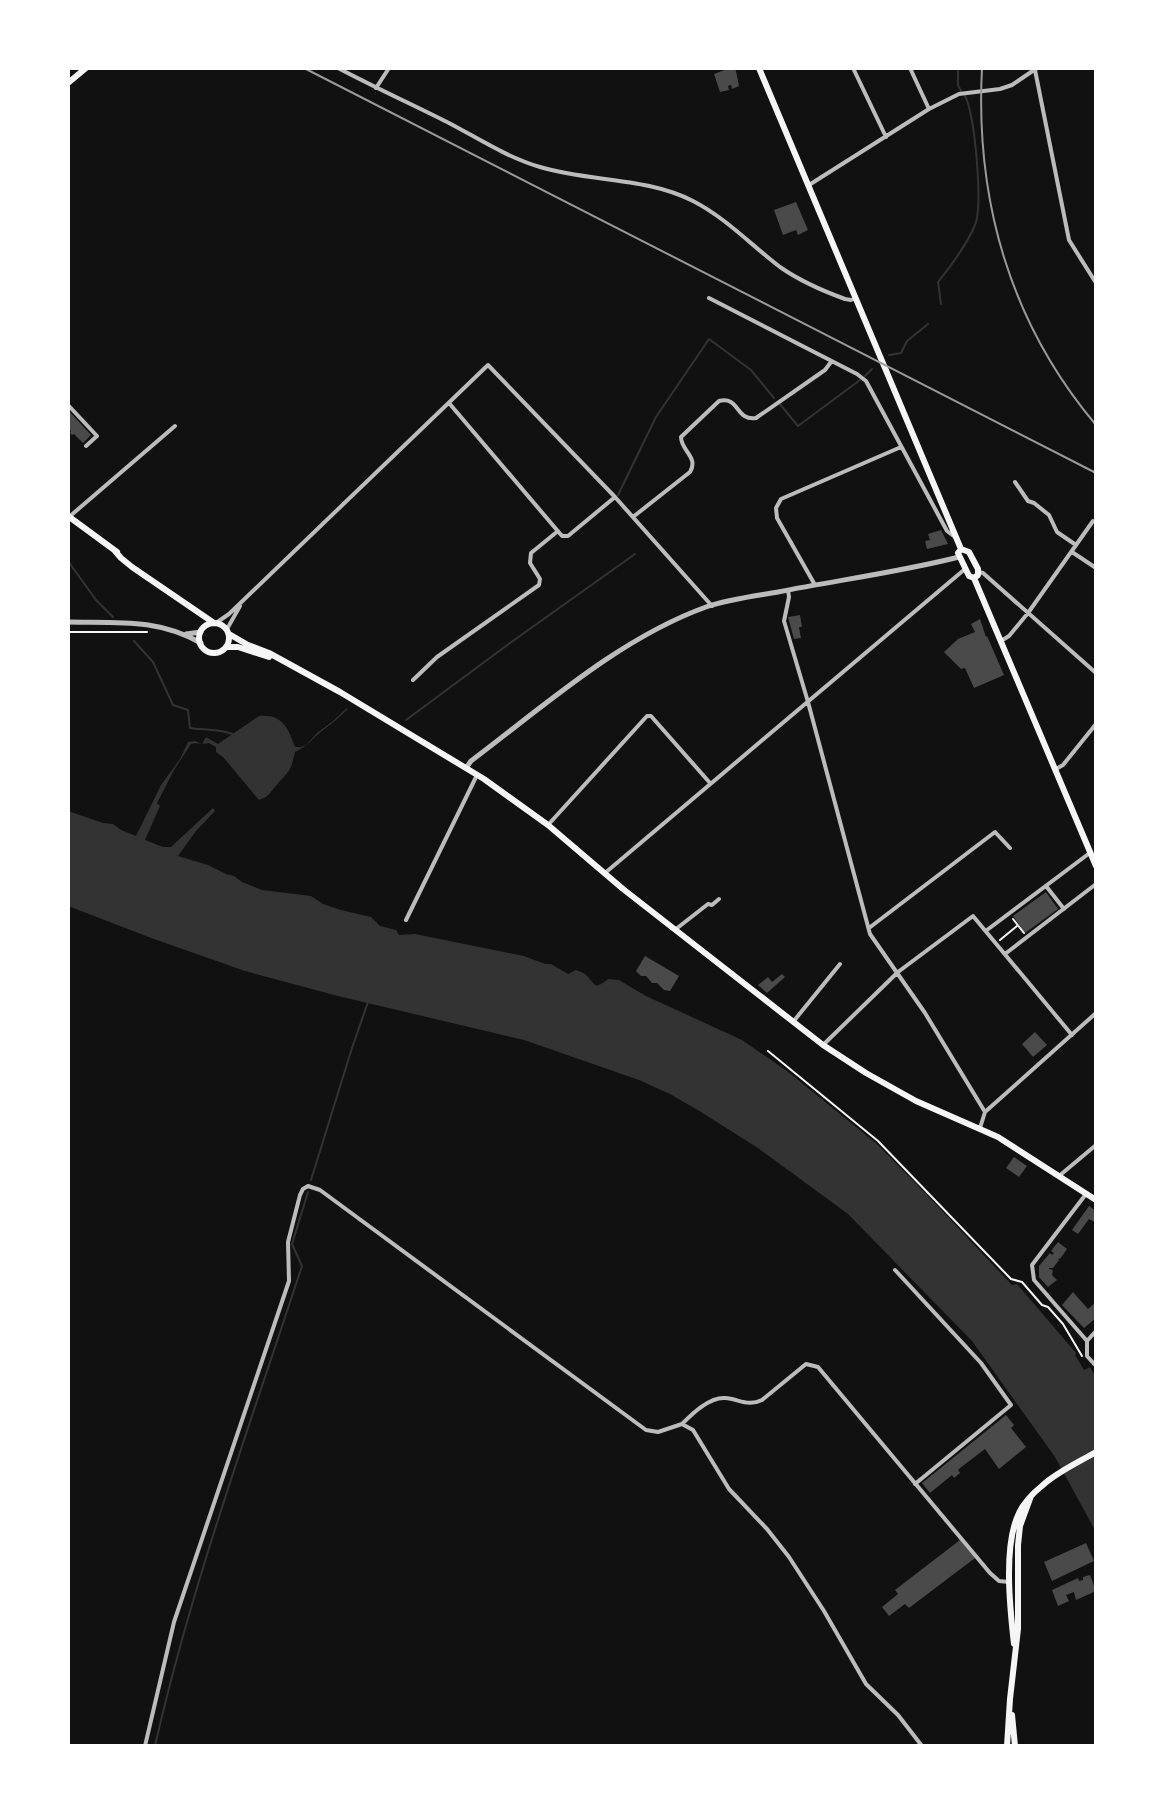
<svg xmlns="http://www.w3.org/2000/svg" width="1164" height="1814" font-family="'PT Sans Narrow',sans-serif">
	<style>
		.water { fill: #333 }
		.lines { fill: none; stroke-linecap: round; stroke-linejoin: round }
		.stream { stroke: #333; stroke-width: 2 }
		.building { fill: #4a4a4a }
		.path { stroke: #f5f5f5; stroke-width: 2 }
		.minor { stroke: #bcbcbc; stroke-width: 4 }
		.tertiary { stroke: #bcbcbc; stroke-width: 5 }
		.secondary { stroke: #f5f5f5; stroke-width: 6 }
		.primary { stroke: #f5f5f5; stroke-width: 6 }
		.rail { stroke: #9a9a9a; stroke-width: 2 }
	</style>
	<rect width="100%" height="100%" fill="#111"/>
	<!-- water -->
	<path class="water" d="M347,708L348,709C340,717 331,724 322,731C312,739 308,746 295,752C290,775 288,771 275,787C269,794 268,797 259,800L223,757L216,752V747L209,743C203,745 197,742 191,744L174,770L157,803L160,806L145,840L163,847H171L213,808L215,811L196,831L178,856L208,865L226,874L234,876L242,882L262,890L311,896L323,904L341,910L371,917L380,926L396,930L399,935L415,934L524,956L545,964H551L568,974L576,970C578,971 585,973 586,975C596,984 593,991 608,979L619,980L646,996L742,1040L787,1071L877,1144L932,1200L1012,1285L1017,1284L1076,1353L1075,1355L1084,1370L1090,1367L1096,1378V1532L1055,1457L972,1341L848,1214L758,1148L701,1112L670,1094L639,1080L524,1040L338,996L245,971L154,939L68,906V811L103,823L113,824L121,830L136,836L161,785L180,759L188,742L195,741L202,744L206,737L218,744L259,716C283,714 288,728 295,747H301L306,745L317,733L333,721Z"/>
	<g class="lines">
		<!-- stream -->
		<path class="stream" d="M958,68V85L961,91
			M941,304L938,282C950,267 968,242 975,225C983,206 975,113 965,96
			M889,355L901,353L907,341L928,324
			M865,376L872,369
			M779,403L798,426L860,380
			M618,495L656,417L709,339L751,370L774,398
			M68,561L96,600L113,617
			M134,641L153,662L173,705L188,710L190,728C202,730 224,729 234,735
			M406,720L510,643L635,554
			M311,1180L352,1048L368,1002
			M155,1746C192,1583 250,1425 302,1266L292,1244L308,1192"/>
	</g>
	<!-- building -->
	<path class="building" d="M730,68H734L736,71L739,86L732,89L731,85L728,86L729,90L720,92L714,74Z
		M796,202L808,230L798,235L796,230L783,235L774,210Z
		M68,410L91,435L83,443L74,434L72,435L70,433L71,431L68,427Z
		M941,530L948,544L927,549L925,541L930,540L928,534Z
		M800,615L802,627H799L801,638L794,639L788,617Z
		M980,619L986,637L987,636L1004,675L974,688L965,668L961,669L944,652L958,639L975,632L971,624Z
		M1046,892L1058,909L1025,933L1013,916Z
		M645,956L679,976L670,991L664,990L657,983H652L646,976H641L636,971Z
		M782,974L785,977L767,993L758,985L768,977L772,982Z
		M1035,1032L1047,1045L1033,1057L1022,1044Z
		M1014,1157L1027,1166L1019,1177L1006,1168Z
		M1089,1206L1096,1211V1223L1089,1219L1078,1234L1072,1230Z
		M1058,1242L1067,1249L1060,1259L1058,1258L1059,1260L1053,1268H1049V1269L1053,1270L1052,1275L1057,1280L1048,1287L1039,1277V1266L1050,1253L1052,1255L1054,1253L1051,1251Z
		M1073,1292L1088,1309L1096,1302V1318L1084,1328L1062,1305Z
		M1006,1415L1014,1425L1011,1428L1026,1447L999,1469L985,1449L960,1468L958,1470L960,1473L954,1478L952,1475L930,1493L922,1483Z
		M960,1540L975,1558L909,1608L905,1604L889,1616L882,1607L898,1594L895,1590Z
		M1086,1543L1094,1561L1052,1581L1044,1562Z
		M1090,1575L1096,1591L1076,1600L1074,1592L1066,1595L1069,1601L1058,1606L1052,1590L1078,1578L1079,1581L1083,1580V1577Z"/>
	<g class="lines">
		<!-- path -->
		<path class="path" d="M68,632H147
			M1013,919L1024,933
			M1000,940L1017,926
			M768,1051L878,1141L1011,1279L1022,1282L1042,1305L1048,1307L1063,1324L1082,1356"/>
		<!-- minor -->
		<path class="minor" d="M338,68C374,87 411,104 447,122C478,138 506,157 540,167C590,182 646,177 693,201C726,218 751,245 780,267C800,281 823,291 845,299L851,300L856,298
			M853,68L886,137
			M910,68L929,109
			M1035,70L1069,240L1096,283
			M376,88L389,68
			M809,185L929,109L959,94L1000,89L1012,85L1037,68
			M709,298L857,374L866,381L947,531L955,537
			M449,403L562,536H568L615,497
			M68,405L97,436L86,446
			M1015,482L1028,501L1034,503L1049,515L1057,532L1076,545
			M69,517L175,426
			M633,517L690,472C699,457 681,451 681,437L719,401C740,396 735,421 756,418L825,370L831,362
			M1072,552L1096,568
			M979,572L983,573L1096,673
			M815,585L777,518L776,508L781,499L901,447
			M788,590L789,597L784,621L808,702L870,934L925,1013L985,1112
			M216,623L229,614L488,365L615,497L712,606
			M227,629L240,606
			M1001,641L1009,636L1028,613L1093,521
			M413,680L437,657L539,585L540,579L530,563L531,553L558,531
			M1056,769L1063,765L1096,724
			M548,825L647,716H651L710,783
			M605,873L965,569
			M1046,886L1064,909
			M406,920L477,775
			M869,928L995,832L1010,848
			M676,929L708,904L712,905L719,899
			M987,930L1091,852
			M1005,954L1096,884
			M793,1022L840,964
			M823,1045L898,972L973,916L1072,1035
			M980,1128L985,1112L1096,1013
			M1059,1176L1096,1145
			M1086,1194L1032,1265L1034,1280L1087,1341
			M895,1270L981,1363L1011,1405L915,1484
			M1087,1341V1356L1096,1366
			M1087,1341L1096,1331
			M682,1424C692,1414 709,1397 725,1398C739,1399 748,1407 762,1400L806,1364L818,1367L990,1573L999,1581L1009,1582
			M145,1746L174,1622L289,1281L288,1242L300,1195L303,1189L308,1186L320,1190L646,1430L658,1432L682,1424L693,1430L729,1489L767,1529L789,1557L824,1611L866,1684L898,1715L922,1746"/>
		<!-- tertiary -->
		<path class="tertiary" d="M68,622C116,623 157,618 201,643
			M186,634L201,632
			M466,768L471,761C544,706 620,638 706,607C729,599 755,596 778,592C838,580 900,572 959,557"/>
		<!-- secondary -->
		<path class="secondary" d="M759,68L961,549
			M974,578L978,575V569L969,552L961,549L958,553L969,576L974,578L1096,866"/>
		<!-- primary -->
		<path class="primary" d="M68,83L86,68
			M68,516L117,552
			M115,551L121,558L132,567L214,623
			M199 638a15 15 0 1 1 30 0a15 15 0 1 1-30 0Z
			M229,634L248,645L269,653L340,692L484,779L548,825L623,889L823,1045L866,1073L916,1101L998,1137L1096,1200
			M226,647H238L269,657
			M1014,1644C1010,1609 1003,1545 1019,1513C1024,1502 1033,1493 1043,1485C1057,1472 1079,1462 1096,1452
			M1012,1715L1015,1746
			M1007,1746L1010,1699L1018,1629V1545L1020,1526L1031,1496"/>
		<!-- rail -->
		<path class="rail" d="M304,68L1096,473
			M982,68C975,200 1010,323 1096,425"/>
	</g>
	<!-- border -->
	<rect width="1164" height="1814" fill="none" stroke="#ffffff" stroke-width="140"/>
</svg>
